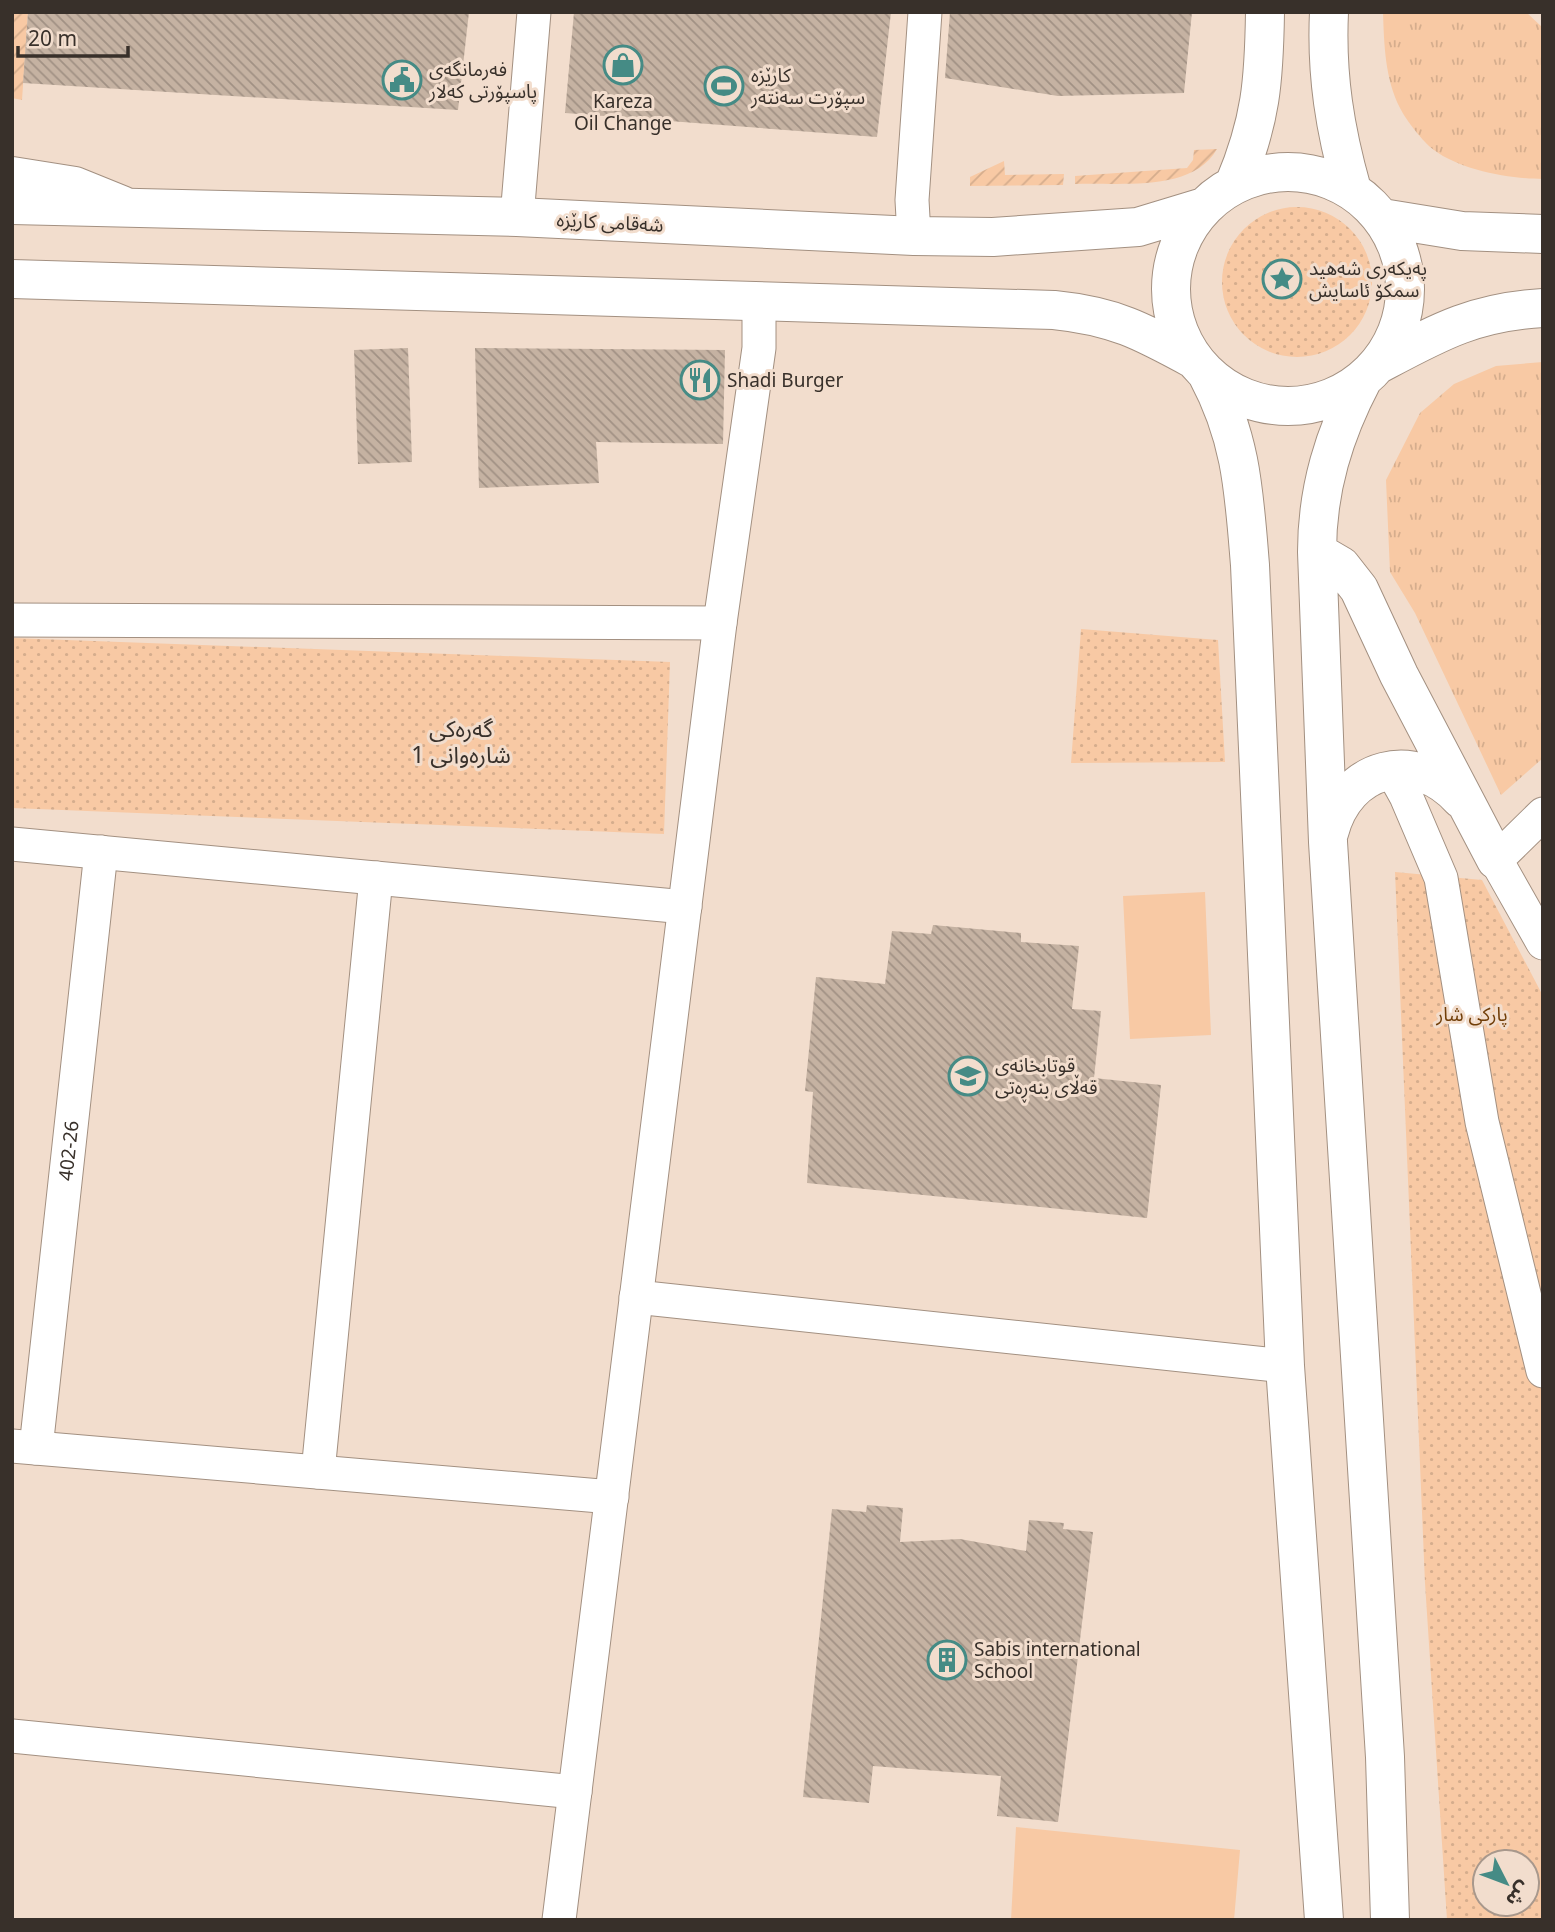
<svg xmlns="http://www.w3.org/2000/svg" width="1555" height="1932" font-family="'Noto Sans','Noto Sans Arabic',sans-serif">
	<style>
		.grass { fill: url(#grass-tufts) }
		.park { fill: url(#park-dots); fill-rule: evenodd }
		.garden { fill: url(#garden-furrows) }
		.pitch { fill: #f8c9a4 }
		.building { fill: url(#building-back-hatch) }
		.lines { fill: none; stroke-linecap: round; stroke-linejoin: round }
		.street-casing { stroke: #a39081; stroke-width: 35 }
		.secondary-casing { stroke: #a39081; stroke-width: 40 }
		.primary-casing { stroke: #a39081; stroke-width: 40 }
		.street { stroke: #fff; stroke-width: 33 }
		.secondary { stroke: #fff; stroke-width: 38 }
		.primary { stroke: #fff; stroke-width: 38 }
		.labels { text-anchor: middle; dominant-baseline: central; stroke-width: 6; stroke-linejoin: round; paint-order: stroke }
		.poi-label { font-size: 19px; fill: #38302a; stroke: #f2ddcd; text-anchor: start }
		.street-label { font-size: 19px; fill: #38302a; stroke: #f2ddcd }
		.park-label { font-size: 19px; fill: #713e08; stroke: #f2ddcd }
		.quarter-label { font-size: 23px; fill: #38302a; stroke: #f2ddcd }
	</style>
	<defs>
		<pattern id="grass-tufts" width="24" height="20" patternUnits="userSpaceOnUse" patternTransform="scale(1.75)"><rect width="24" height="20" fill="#f8c9a4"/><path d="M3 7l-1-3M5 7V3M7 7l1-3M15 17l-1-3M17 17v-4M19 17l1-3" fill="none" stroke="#d5ad8d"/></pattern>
		<pattern id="park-dots" width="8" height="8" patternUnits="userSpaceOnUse" patternTransform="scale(1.75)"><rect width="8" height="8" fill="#f8c9a4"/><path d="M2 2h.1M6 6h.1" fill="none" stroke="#d5ad8d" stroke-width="1.8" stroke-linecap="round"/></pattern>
		<pattern id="garden-furrows" width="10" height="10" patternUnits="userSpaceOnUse" patternTransform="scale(1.75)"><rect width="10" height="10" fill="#f8c9a4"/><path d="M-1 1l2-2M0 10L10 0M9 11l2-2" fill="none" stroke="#d5ad8d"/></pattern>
		<pattern id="building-back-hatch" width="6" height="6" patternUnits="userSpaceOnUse" patternTransform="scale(1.75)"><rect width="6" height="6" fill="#c5b2a2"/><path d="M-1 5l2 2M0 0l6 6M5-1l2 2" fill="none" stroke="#a19184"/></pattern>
	</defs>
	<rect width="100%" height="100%" fill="#f2ddcd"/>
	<!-- grass -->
	<path class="grass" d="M1383,12H1526L1543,28V179C1511,179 1460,170 1434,150C1423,142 1406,120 1400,108C1385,79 1384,44 1383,12Z
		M1543,362V758L1501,795L1415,613L1390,572L1386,480L1420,413L1454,384L1496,366Z"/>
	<!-- park -->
	<path class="park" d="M1222 282a75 75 0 1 1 150 0a75 75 0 1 1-150 0Z
		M1081,629L1218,640L1225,762L1071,763Z
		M12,638L670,662L664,834L12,808Z
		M1395,872L1482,880L1543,996V1920H1447L1425,1583ZM1485,1862H1527V1904H1485Z"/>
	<!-- garden -->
	<path class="garden" d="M12,12H28L22,100L12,98Z
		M1217,149C1192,193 1120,182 1075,184V176L1187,168L1193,160L1194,150Z
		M1004,161L1005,175L1064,174L1063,185L970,186V177Z"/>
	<!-- pitch -->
	<path class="pitch" d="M1205,892L1211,1035L1130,1039L1123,896Z
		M1016,1827L1240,1850L1234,1920H1011Z"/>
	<!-- building -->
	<path class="building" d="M28,12H469L458,110L23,83Z
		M574,12H891L877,137L565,113Z
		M950,12H1192L1184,93L1058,96L945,78Z
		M408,348L412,462L358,464L354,350Z
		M475,348L725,350L723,444L596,442L599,483L479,488Z
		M933,925L1021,933V942L1079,946L1072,1009L1101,1011L1094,1078L1161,1085L1147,1218L807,1183L813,1092L805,1091L816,977L885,984L892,931L931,934Z
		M867,1505L903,1508L900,1542L960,1539L1026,1551L1029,1520L1064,1523L1063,1529L1093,1532L1058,1822L997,1816L1001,1776L873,1766L869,1803L803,1797L832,1509L866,1512Z"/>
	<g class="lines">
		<defs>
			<g id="street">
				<path d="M517,217L534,12"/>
				<path d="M914,236L912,200L925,12"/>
				<path d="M12,620L720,623"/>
				<path d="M1391,769L1406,796L1441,878L1482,1122L1543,1371"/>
				<path d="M1543,814L1496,860L1543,943"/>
				<path d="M12,844L685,907"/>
				<path d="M636,1297L1285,1366"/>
				<path d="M12,1446L612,1497"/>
				<path id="s1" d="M36,1448L101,852"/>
				<path d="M318,1472L376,878"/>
				<path d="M12,1736L575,1792"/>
				<path d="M559,1920L720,623L759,348V303"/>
			</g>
			<path id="secondary" d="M1329,12C1326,75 1335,130 1352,190
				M1171 289a117 117 0 1 1 234 0a117 117 0 1 1-234 0Z
				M1234,185C1261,121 1264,81 1265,12
				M12,205L517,217L914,236L993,237L1138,227L1204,207
				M1382,218L1462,231L1543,234
				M12,279L1054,310C1114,316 1142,331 1195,360
				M1377,365C1437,333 1473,312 1543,308
				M1207,374C1242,439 1244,493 1250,565L1285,1366L1324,1920
				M1363,379C1334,434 1317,489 1317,552L1328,842L1385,1757L1390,1920
				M1317,552L1341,566L1359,589L1399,675L1496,860
				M1329,833C1346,766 1415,748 1461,799"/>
			<path id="primary" d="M12,176L75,186L122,205"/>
		</defs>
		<!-- street casing -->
		<use href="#street" class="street-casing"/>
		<!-- secondary casing -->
		<use href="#secondary" class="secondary-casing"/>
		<!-- primary casing -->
		<use href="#primary" class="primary-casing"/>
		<!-- street -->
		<use href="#street" class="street"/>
		<!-- secondary -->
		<use href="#secondary" class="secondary"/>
		<!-- primary -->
		<use href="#primary" class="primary"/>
	</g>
	<!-- icons -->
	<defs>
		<symbol id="shop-ring" viewBox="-11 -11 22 22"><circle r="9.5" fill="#f2ddcd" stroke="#458b85" stroke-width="1.5"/><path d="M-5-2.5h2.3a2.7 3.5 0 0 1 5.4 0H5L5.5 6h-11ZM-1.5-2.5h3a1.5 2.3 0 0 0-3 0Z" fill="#458b85"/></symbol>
		<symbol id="civic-ring" viewBox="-11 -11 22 22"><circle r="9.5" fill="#f2ddcd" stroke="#458b85" stroke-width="1.5"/><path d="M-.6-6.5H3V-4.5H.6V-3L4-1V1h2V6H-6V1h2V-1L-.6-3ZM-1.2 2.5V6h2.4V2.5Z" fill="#458b85"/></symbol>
		<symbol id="stadium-ring" viewBox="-11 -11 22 22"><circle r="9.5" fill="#f2ddcd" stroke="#458b85" stroke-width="1.5"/><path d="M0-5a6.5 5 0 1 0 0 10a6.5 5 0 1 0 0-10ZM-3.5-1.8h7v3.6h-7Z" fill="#458b85"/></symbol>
		<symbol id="sight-ring" viewBox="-11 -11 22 22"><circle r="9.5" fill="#f2ddcd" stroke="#458b85" stroke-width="1.5"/><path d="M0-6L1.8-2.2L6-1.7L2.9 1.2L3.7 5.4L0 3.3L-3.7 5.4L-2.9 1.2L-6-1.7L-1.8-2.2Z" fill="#458b85"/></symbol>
		<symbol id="restaurant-ring" viewBox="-11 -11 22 22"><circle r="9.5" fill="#f2ddcd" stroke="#458b85" stroke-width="1.5"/><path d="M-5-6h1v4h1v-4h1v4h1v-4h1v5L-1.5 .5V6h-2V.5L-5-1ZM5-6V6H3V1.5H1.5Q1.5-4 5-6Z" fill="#458b85"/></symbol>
		<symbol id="school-ring" viewBox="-11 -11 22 22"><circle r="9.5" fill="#f2ddcd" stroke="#458b85" stroke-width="1.5"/><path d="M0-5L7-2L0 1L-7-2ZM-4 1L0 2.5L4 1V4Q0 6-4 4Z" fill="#458b85"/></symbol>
		<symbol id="building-ring" viewBox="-11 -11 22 22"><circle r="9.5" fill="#f2ddcd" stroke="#458b85" stroke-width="1.5"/><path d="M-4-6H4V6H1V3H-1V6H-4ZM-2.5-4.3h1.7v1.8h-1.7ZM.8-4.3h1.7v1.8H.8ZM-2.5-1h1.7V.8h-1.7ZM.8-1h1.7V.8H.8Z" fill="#458b85"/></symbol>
	</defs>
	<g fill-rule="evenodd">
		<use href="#shop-ring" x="601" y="43" width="44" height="44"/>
		<use href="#civic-ring" x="380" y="58" width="44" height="44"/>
		<use href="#stadium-ring" x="702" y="64" width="44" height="44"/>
		<use href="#sight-ring" x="1260" y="257" width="44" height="44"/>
		<use href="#restaurant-ring" x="678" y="358" width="44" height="44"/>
		<use href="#school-ring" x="946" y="1054" width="44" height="44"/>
		<use href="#building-ring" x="925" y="1638" width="44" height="44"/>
	</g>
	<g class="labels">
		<!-- poi labels -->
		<g class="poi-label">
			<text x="429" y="69">فەرمانگەی<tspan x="429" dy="22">پاسپۆرتی کەلار</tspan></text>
			<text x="751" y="75">کارێزە<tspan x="751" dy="22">سپۆرت سەنتەر</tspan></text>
			<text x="623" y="101" text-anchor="middle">Kareza<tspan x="623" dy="22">Oil Change</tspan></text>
			<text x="1309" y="268">پەیکەری شەهید<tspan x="1309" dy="22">سمکۆ ئاسایش</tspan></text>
			<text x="727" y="380">Shadi Burger</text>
			<text x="995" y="1065">قوتابخانەی<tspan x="995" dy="22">قەڵای بنەڕەتی</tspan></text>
			<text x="974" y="1649">Sabis international<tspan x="974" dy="22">School</tspan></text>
		</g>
		<!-- street labels -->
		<g class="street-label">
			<text transform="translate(610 222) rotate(3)">شەقامی کارێزە</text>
			<text stroke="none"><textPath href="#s1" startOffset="299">402-26</textPath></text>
		</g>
		<!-- park labels -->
		<g class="park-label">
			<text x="1472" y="1014">پارکی شار</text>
		</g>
		<!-- quarter labels -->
		<g class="quarter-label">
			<text x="461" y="728">گەرەکی<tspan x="461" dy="26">شارەوانی 1</tspan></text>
		</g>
	</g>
	<!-- border -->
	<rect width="1555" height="1932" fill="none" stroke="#38302a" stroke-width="28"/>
	<!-- north arrow -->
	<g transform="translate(1506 1883) rotate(132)"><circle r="33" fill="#f2ddcd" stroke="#a8988c" stroke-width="2"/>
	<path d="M0-5L12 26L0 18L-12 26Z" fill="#458b85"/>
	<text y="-10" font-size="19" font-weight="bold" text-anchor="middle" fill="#38302a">ش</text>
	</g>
	<!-- scale -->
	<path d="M18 46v10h110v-10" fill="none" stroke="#38302a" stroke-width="3.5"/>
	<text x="28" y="46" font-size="21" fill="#38302a" stroke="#f2ddcd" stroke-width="5" paint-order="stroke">20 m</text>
</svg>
